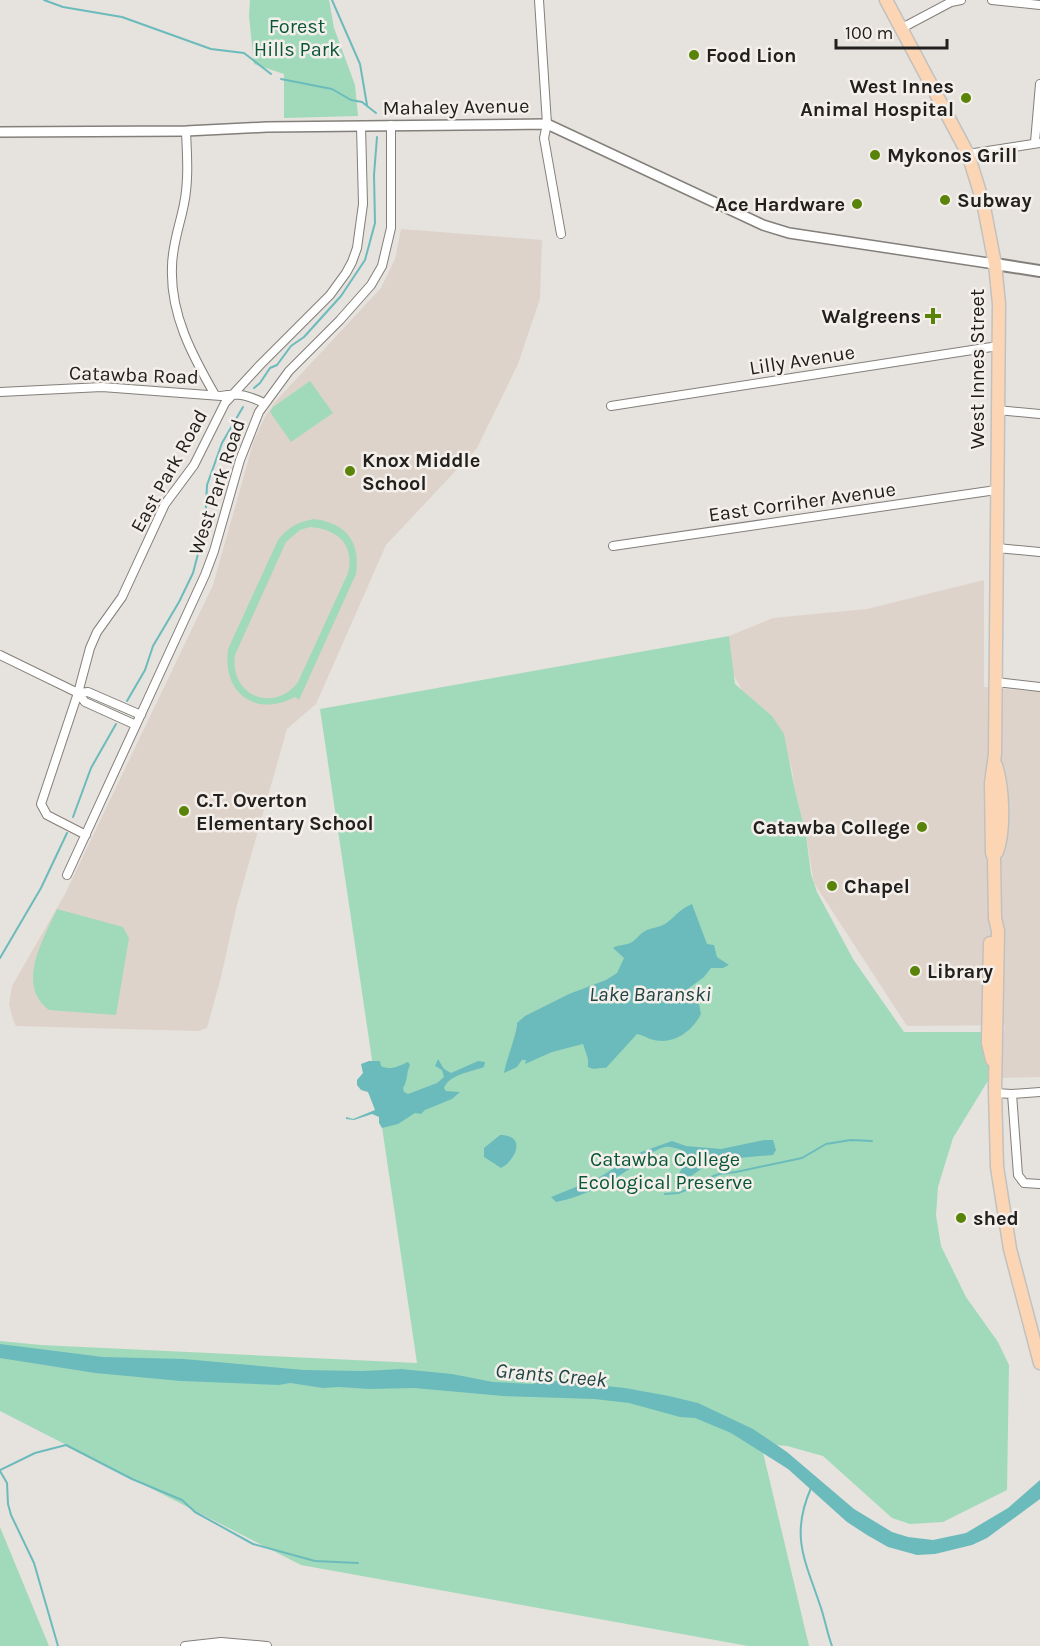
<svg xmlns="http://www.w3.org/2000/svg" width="1040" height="1646" font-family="Karla,sans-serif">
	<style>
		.built { fill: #ddd3ca }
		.green { fill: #a1dabb; fill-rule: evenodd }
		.water { fill: #6cbbbc }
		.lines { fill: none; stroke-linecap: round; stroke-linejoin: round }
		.stream { stroke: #6cbbbc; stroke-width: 2 }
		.minor-casing { stroke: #837f7a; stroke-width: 10 }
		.tertiary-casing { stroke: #837f7a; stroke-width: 12 }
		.secondary-casing { stroke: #837f7a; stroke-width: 14 }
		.primary-casing { stroke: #c1c1c0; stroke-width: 15 }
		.minor { stroke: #fff; stroke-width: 8 }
		.tertiary { stroke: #fff; stroke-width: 9 }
		.secondary { stroke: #fff; stroke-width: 10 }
		.primary { stroke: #fcd6b4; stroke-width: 12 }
		.poi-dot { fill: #598309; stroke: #f4efea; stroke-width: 2 }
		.labels { text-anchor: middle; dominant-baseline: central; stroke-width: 5; stroke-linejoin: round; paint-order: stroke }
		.park-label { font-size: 20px; fill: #095739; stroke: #f4efea }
		.poi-label { font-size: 20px; font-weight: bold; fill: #21201e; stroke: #f4efea; text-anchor: start }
		.street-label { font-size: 20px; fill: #21201e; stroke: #f4efea }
		.water-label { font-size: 21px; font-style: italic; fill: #1e4444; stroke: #f4efea }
	</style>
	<rect width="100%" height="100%" fill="#e6e2dd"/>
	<!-- built -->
	<path class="built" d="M401,229L542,240L540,299L518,364L477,448L386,545L316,704L287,729L237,905L221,977L207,1028L198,1031L16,1026L13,1020L9,1004L12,986L65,894L213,585L254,440L265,417L274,403L381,288L395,259Z
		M984,580V687L1040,692V1077L995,1078L1005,1025L907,1026L814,883L806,835L794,786L792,769L772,716L742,690L733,674L729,636L773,618L867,609Z"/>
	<!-- green -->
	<path class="green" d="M250,0H329L334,28L355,85L358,116L284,118V74L254,64L249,16Z
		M310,381L333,413L291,442L270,412L273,407Z
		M314,519C346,523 361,542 356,574L299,700L295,697C255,718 222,693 228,649L278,540C288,527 298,522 314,519ZM310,527C337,529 355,544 348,573L298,682C274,714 229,695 235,655L286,542L300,530Z
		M729,636L735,684L772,716L784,734L794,786L806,835L811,874L817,892L853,959L904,1032H987L989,1079L953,1138L938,1187L936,1215L941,1246L966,1297L998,1342L1009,1365L1007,1490L943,1522L910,1524L892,1518L823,1456L787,1446L761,1444L809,1646H748L301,1565L0,1411V1341L41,1345L417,1363L320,709Z
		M57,909L123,927L129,938L116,1015L49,1010C15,985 44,938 57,909Z
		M0,1527L49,1646H0Z"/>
	<!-- water -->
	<path class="water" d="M692,904L707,944L714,945L717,957L729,965L723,968H711L704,977L689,988L699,1004L701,1014C691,1033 672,1046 650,1039C646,1037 642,1035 637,1034L606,1068C599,1067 596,1071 588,1067V1059L583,1044L552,1052L525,1064L526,1060H522L517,1067L504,1073C506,1061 518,1030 517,1023L525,1016L569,994L606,980L617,973L624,958L613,948C619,944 626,946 632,942C637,939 640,933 647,930C654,927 663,927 669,921C676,915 682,908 692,904Z
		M438,1059L444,1069L451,1073L478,1061L485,1062L484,1067C471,1072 450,1074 444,1088L446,1091L460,1092L452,1099L425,1110L421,1114L415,1113L398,1124L382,1128L379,1123V1117L372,1114L354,1120L346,1119V1117L353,1119L375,1110L368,1092L361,1090L357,1085V1080L363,1073L361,1064L369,1061H380L381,1066C391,1071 398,1066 408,1062L410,1065C406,1073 408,1081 403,1088L404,1092L408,1094L437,1083L444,1077L442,1070L435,1066Z
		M500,1135C527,1135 516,1160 501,1168L484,1157V1148Z
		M764,1140H773L776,1150L773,1155C754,1157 724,1158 707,1166C695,1171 687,1183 674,1182L687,1160L684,1151C678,1149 671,1146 665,1147C652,1150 644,1160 633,1167C608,1183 586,1196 556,1202L551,1197L598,1178L641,1152L672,1141L686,1146L721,1149Z
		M0,1344L103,1357L184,1359L304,1370L363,1371L401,1369L452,1374L493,1382L532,1384L546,1381H562L625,1388L669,1396L698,1403L753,1429L787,1452L854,1509L892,1532L908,1537L933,1540L966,1533L1008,1508L1040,1480V1499L987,1538L972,1545L935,1554L917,1555L888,1547L867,1535L847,1522L788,1469L731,1433L695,1418L680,1417L629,1403L594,1399L503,1396L414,1388L369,1389L339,1387L323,1388L290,1383L279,1385L181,1381L95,1373L0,1358Z"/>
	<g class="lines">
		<!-- stream -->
		<path class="stream" d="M44,0L63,7L122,17L211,49L244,53L271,74
			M332,0L360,64L367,105
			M281,79L332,89L351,100L362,102L376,113
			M254,388L260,383L270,368L277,365L291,346L304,337L341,296L365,260L375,223L374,175L377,137
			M127,701L145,670L153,646L179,602L193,573L205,527L207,485L222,443L243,407
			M73,817L91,768L116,724
			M0,958L41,888L67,833
			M665,1194L678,1193L694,1187L706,1179L719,1174L736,1172L802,1158L826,1144L851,1140L872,1141
			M0,1470L35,1453L66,1445L132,1479L182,1500L195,1512L253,1544L315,1561L358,1563
			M0,1471L7,1483L8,1504L11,1515L34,1563L58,1646
			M811,1488C790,1536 805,1560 820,1605C825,1619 827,1633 832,1646"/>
		<defs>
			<path id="minor" d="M539,0L547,124L544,138L561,234
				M992,0L1040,5
				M902,28L951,2L961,0
				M186,131C187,155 189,180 184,204C180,225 172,245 172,267C170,314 192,355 215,395
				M1035,142L1040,84
				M968,154L1040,143
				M0,392L102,387L221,396C238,392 249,396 264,403
				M611,406L998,346
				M997,410L1040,414
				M613,546L996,490
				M997,548L1040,552
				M0,655L78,693
				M996,682L1040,687
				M136,725L85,702L78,693L88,692L141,715
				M86,835L47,815L41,804L78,693L90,648L97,632L122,597L165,504L194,465L225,403L260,365L330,295L346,273L352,262L357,248L363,204L361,126
				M67,875L205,575L214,551L240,460L259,412L289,371L340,320L371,285L382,266L391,228V125
				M995,1093L1012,1094L1040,1092
				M1012,1094L1018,1175L1024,1183L1040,1184
				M185,1646L221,1642L267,1646"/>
			<path id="tertiary" d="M0,132L186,131L267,127L547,124L763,225L789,233L995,264"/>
			<path id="secondary" d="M995,264L1040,271"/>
			<path id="primary" d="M886,0L968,154L983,202L995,264L999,304L995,754L991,783L992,853L994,858L995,918L998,931L995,1090L997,1167L1010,1249L1040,1363
				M996,765C1003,787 1005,830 997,852
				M990,943L988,1043L992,1060"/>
		</defs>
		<!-- minor casing -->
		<use href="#minor" class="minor-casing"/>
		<!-- tertiary casing -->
		<use href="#tertiary" class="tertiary-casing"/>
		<!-- secondary casing -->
		<use href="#secondary" class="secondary-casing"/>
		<!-- primary casing -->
		<use href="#primary" class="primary-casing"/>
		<!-- minor -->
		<use href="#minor" class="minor"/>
		<!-- tertiary -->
		<use href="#tertiary" class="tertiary"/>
		<!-- secondary -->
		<use href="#secondary" class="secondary"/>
		<!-- primary -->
		<use href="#primary" class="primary"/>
	</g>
	<!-- markers -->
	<g class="poi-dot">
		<circle cx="694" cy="55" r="6"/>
		<circle cx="966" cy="98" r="6"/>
		<circle cx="875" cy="155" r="6"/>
		<circle cx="945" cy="200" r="6"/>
		<circle cx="857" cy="204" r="6"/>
		<path d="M930 307h6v6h6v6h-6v6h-6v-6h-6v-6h6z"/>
		<circle cx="350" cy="471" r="6"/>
		<circle cx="184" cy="811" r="6"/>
		<circle cx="922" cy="827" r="6"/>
		<circle cx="832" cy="886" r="6"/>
		<circle cx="915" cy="971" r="6"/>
		<circle cx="961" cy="1218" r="6"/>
	</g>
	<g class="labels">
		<!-- park labels -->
		<g class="park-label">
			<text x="297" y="26">Forest<tspan x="297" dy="23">Hills Park</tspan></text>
			<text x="665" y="1159">Catawba College<tspan x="665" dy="23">Ecological Preserve</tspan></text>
		</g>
		<!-- poi labels -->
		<g class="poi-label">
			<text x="706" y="55">Food Lion</text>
			<text x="954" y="86" text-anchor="end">West Innes<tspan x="954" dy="23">Animal Hospital</tspan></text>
			<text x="887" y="155">Mykonos Grill</text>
			<text x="957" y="200">Subway</text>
			<text x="845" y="204" text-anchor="end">Ace Hardware</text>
			<text x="921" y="316" text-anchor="end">Walgreens</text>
			<text x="362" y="460">Knox Middle<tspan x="362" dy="23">School</tspan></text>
			<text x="196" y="800">C.T. Overton<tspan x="196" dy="23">Elementary School</tspan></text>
			<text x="910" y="827" text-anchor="end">Catawba College</text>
			<text x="844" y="886">Chapel</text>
			<text x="927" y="971">Library</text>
			<text x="973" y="1218">shed</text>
		</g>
		<!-- street labels -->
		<g class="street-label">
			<text transform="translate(456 107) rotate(-1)">Mahaley Avenue</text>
			<text transform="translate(802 360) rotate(-9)">Lilly Avenue</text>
			<text transform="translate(977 369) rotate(-90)">West Innes Street</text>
			<text transform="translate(134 375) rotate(2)">Catawba Road</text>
			<text transform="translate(169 471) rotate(-61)">East Park Road</text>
			<text transform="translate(217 487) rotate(-72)">West Park Road</text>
			<text transform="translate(802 502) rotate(-8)">East Corriher Avenue</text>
		</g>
		<!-- water labels -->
		<g class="water-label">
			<text x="650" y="994">Lake Baranski</text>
			<text transform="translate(551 1375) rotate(5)">Grants Creek</text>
		</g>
	</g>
	<!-- scale -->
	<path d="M836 39v9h111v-9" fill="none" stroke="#21201e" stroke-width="3"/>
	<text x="845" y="39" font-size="18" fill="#21201e" stroke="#f4efea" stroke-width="4.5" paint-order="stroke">100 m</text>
</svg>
